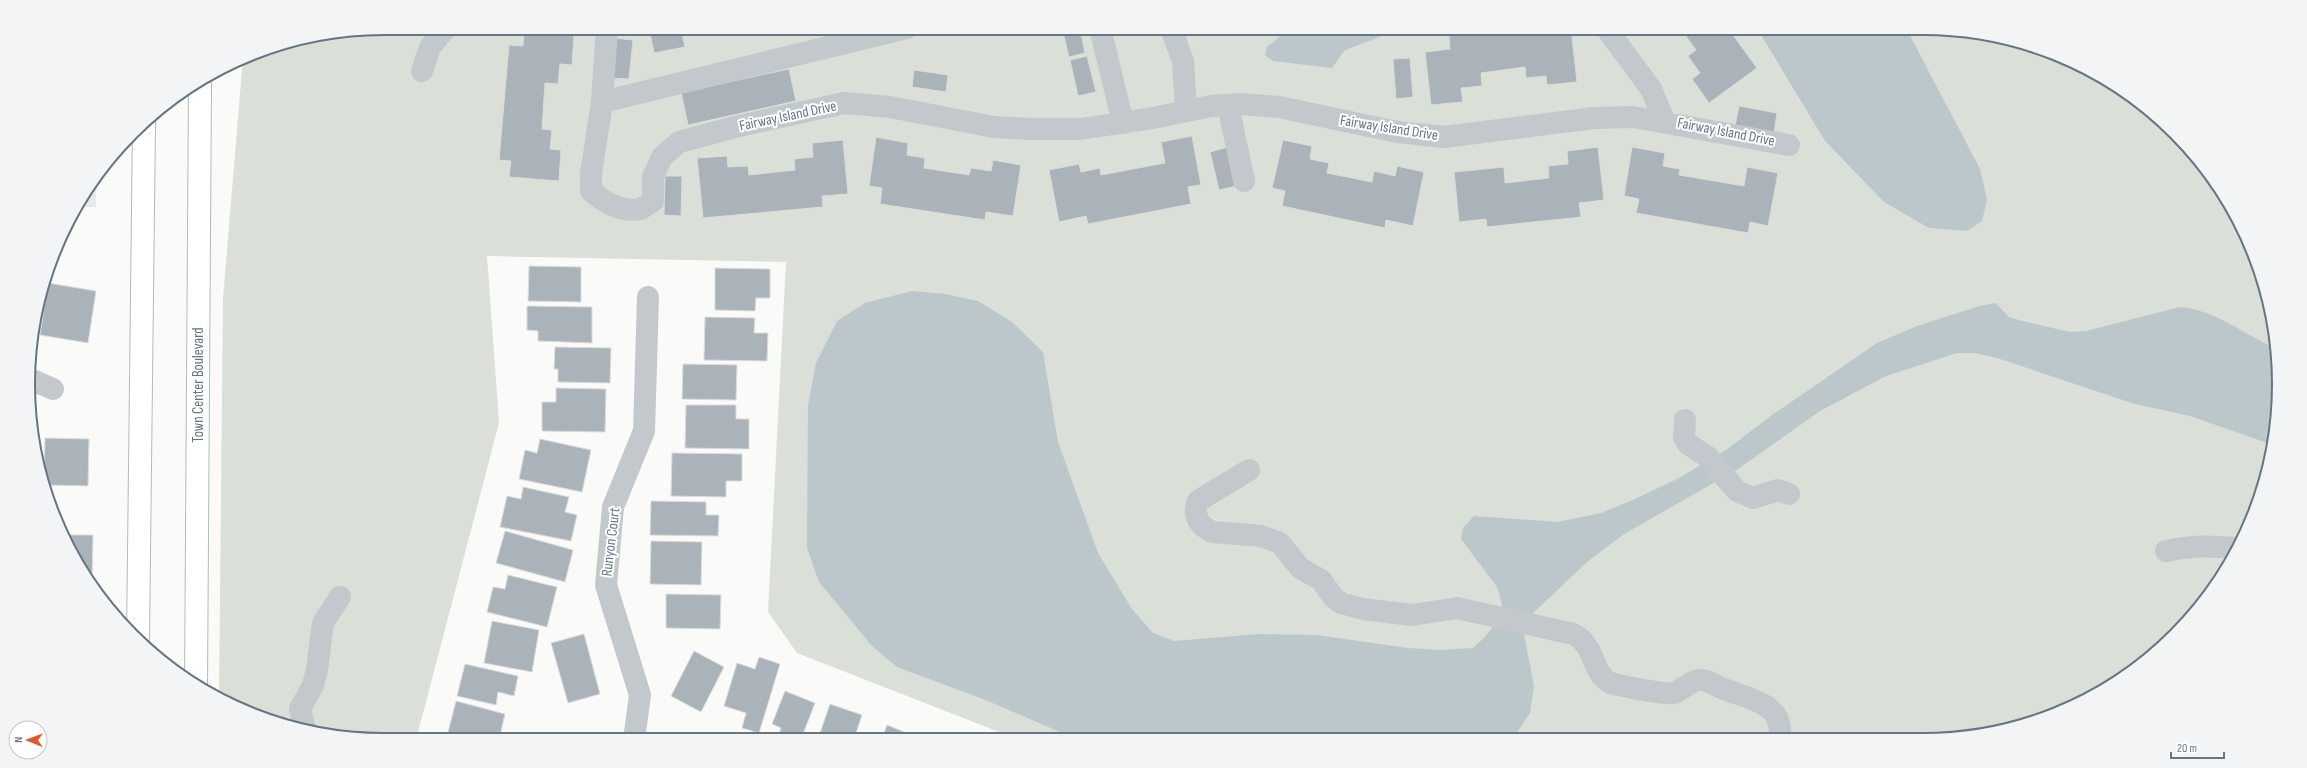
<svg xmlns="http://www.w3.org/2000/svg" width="2307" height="768" font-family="'Sofia Sans Condensed',sans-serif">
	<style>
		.built { fill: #e8e9e9 }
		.green { fill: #dadfd7 }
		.water { fill: #bbc7cb }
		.building { fill: #aab3b9; stroke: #dcdcda }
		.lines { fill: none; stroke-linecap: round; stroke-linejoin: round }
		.major-casing { stroke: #b5babe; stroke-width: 24 }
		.minor { stroke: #c3c8cc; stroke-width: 22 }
		.major { stroke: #fff; stroke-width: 22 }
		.labels { text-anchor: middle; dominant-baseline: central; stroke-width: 4; stroke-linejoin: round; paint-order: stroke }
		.street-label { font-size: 15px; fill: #657683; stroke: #fff }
		.rim { fill: none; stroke: #657683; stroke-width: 2 }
	</style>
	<rect width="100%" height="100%" fill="#fafaf8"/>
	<!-- built -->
	<path class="built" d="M96,176V207H77Z"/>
	<!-- green -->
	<path class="green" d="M384,28H1923L1993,35L2059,55L2121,88L2175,132L2219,186L2252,248L2272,315L2279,384L2272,454L2231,562L2158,652L2080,703L1970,737L1017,739L797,653L768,612L786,262L487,256L499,423L416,740C345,740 282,731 219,698L223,299L243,58L315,35Z"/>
	<!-- water -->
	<path class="water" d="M1290,28H1403L1345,50L1332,68L1273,61L1265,55L1267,47Z
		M1757,28H1906L1980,169L1987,199L1982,221L1967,231L1929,228L1884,202L1825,141Z
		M912,291L945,294L978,301L1012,322L1043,352L1058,442L1098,553L1132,609L1153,633L1174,641L1260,634L1317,635L1408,648L1440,650L1473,648L1485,637L1497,621L1502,604L1497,587L1461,539L1463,528L1474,516L1558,522L1601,513L1635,499L1677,479L1726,450L1772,415L1877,343L1917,326L1980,306L1996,303L2009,317L2022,321L2070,332L2086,331L2180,307C2216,310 2243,334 2275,348L2279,384L2273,445L2190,416L2135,404L1994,357L1974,353H1957L1886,376L1820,411L1738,469L1624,534L1587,562L1529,617L1524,634L1534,686L1530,713L1513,738L1076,739L988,701L897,667L871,645L819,582L807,548L808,406L816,363L837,321L865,303Z"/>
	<!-- building -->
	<path class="building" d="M649,28H701V31L682,34L685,47L654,53Z
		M1062,28H1080L1085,53L1069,57Z
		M1186,28H1202L1191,36Z
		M1522,28H1571L1577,82L1547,85L1546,76L1526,78L1525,67L1481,73L1482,86L1461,88L1463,102L1431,105L1425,52L1450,49L1449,36Z
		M1680,28H1728L1757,68L1709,103L1692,79L1700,73L1688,56L1696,50Z
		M524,32L574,36L572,65L560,64L558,84L545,83L542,129L552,130L550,149L561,150L559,181L509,177L511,161L499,160L509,45L523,46Z
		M614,38L633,40L629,79L611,78Z
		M1087,56L1096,92L1078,96L1070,60Z
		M1410,58L1413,97L1396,99L1393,59Z
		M789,69L796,101L688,125L681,92Z
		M914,70L948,75L946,92L912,87Z
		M1739,106L1777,113L1774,133L1735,126Z
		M1192,136L1201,185L1188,187L1191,204L1088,224L1086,216L1059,222L1049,170L1079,164L1081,172L1100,168L1101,175L1165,163L1161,142Z
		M876,137L908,143L907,155L925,158L924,168L969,175L971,168L991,171L993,160L1021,165L1013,216L986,212L985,220L880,204L882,188L869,186Z
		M843,140L848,194L822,196L823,207L703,218L697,158L727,156L728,167L748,166L749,175L795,170L794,159L813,157L812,143Z
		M1283,140L1312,146L1310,159L1329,163L1327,173L1372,182L1374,171L1395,176L1397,166L1424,172L1413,226L1386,220L1385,228L1282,206L1285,191L1272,188Z
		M1228,147L1237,186L1219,190L1210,152Z
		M1598,147L1604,200L1579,203L1581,217L1487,227L1486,219L1459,222L1454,172L1504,167L1505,183L1549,178L1548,166L1568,164L1567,151Z
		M1632,147L1665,153L1663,166L1680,169L1679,175L1744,186L1747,167L1778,173L1768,226L1750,222L1748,233L1636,213L1639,199L1624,196Z
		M665,176H682L681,216L664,215Z
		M529,266L581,267V302L528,301Z
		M715,268L770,269V298H756L755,311L715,310Z
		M48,283L96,291L88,343L40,335Z
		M527,306L592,307V343L538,341V331L527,330Z
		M705,317L755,318L754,333H768L767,361L704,360Z
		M555,347L611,348L610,383L558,382V369H554Z
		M683,364L737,365L736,400L682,399Z
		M556,388L606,389L605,432L542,431V402H556Z
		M686,405H736V419H749V449L685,448Z
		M45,438L89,439L88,486L44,485Z
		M540,439L591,450L582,492L519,479L525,450L537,453Z
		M672,453L742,454V481H726V497L671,496Z
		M523,487L569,497L565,512L577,515L571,541L500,527L507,496L521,499Z
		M651,501L706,502V515H719L718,536L650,535Z
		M505,531L573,550L565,582L496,563Z
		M67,535H93L92,586L88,582Z
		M651,541L702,542L701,585L650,584Z
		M508,575L557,587L547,627L487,612L493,587L505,589Z
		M666,594L721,595L720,629L666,628Z
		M492,621L539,630L532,672L484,663Z
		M584,634L600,694L568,703L551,643Z
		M694,651L724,667L701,712L671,696Z
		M759,657L780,664L759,733L742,728L746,713L724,706L737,663L755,669Z
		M465,664L518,676L514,696L498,692L496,705L457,696Z
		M785,691L815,703L801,739H777L781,728L772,724Z
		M456,701L505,714L499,740H446Z
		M830,704L862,715L854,739H818Z
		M887,725L919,738V739H882Z"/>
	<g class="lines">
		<defs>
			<path id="major" d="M138,640L144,122
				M196,685L200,85"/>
		</defs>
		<!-- major casing -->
		<use href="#major" class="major-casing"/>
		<!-- minor -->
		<path class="minor" d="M607,28L602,102L591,174V191C604,202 621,213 640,209C644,208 649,203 653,201V177L662,157L679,142L739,126L844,103L890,107L994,127L1032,129H1081L1153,118L1211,106L1240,104L1279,107L1397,132L1444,137L1594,118L1633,117L1789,145
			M1100,28L1123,123
			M1171,28L1183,61L1186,111
			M1606,28L1651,89L1664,120
			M422,71L430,47L446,28
			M602,102L907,28
			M1228,105L1244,181
			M30,379L53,389
			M1685,420L1684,437L1688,444L1708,457L1737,491L1753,498L1778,490L1789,494
			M1249,470L1198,501C1192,516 1200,527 1213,532L1261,536L1280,543L1300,568L1321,580L1334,598L1341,603L1363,609L1412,615L1457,608L1573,634C1596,644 1591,674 1611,683C1621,686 1666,695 1674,693C1683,690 1692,679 1701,680C1710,680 1716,687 1724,689C1747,698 1786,704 1779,737
			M2166,551C2194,545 2209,546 2237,548
			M305,730L300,709L313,685L317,670L323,623L340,597
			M634,740L640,695L606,585L613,507L644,431L648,297"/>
		<!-- major -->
		<use href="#major" class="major"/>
	</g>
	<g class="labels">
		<!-- street labels -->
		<g class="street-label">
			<text transform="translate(788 116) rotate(-12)">Fairway Island Drive</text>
			<text transform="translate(1389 128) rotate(9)">Fairway Island Drive</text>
			<text transform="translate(1726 132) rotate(11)">Fairway Island Drive</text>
			<text transform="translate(198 385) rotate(-90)">Town Center Boulevard</text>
			<text transform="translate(611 542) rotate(-83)">Runyon Court</text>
		</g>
	</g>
	<!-- crop -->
	<path d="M0 0H2307V768H0ZM384 35H1923A349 349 0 0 1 2272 384V384A349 349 0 0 1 1923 733H384A349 349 0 0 1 35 384V384A349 349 0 0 1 384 35Z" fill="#f3f4f5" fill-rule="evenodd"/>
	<path class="rim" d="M384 35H1923A349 349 0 0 1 2272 384V384A349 349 0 0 1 1923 733H384A349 349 0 0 1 35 384V384A349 349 0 0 1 384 35Z"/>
	<!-- north arrow -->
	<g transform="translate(28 740) rotate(271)"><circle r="19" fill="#ffffff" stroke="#c1c8cd"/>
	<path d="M0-3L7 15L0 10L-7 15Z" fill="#e4572e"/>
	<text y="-6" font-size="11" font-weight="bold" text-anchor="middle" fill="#657683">N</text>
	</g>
	<!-- scale -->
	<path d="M2171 752v6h53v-6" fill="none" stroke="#657683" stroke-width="2"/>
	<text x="2177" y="752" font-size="12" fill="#657683" stroke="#ffffff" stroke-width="3" paint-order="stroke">20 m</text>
</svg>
